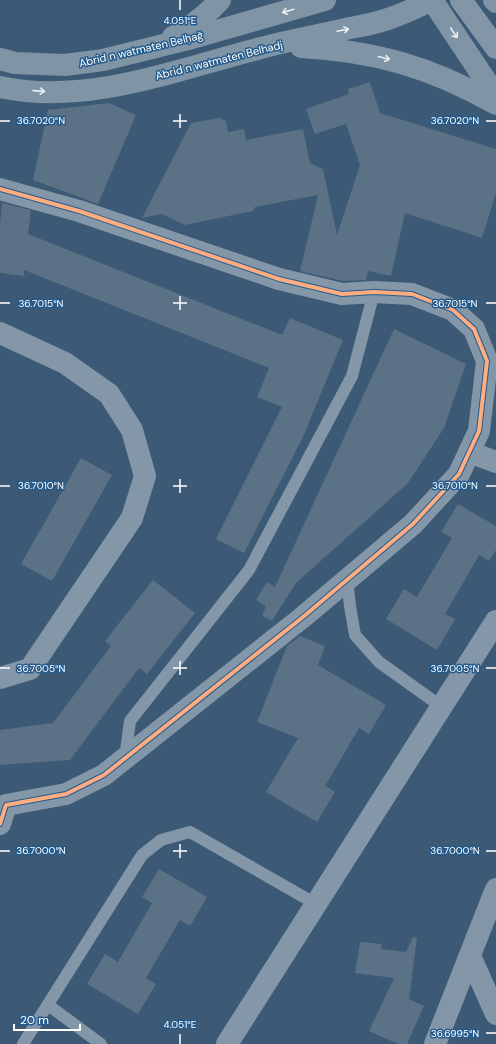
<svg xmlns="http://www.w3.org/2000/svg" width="496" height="1044" font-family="'DM Sans',sans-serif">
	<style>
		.building { fill: #5a7186 }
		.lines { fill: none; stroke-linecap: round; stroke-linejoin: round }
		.lane { stroke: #8397a9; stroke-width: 12 }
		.street { stroke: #8397a9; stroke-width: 22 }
		.secondary { stroke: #7f94a5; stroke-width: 22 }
		.primary { stroke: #8396a7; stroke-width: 22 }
		.cycleway-casing { stroke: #255b8c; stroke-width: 6 }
		.cycleway { stroke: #ffac80; stroke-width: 4 }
		.oneway { stroke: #eceff2 }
		.ticks { fill: none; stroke: #fff; stroke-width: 1.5 }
		.labels { text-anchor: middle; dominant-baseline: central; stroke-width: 3; stroke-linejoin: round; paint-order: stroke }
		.street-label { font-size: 11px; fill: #fff; stroke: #255b8c }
		.ticks-label { font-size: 10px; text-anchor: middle; fill: #fff; stroke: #255b8c; stroke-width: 3; stroke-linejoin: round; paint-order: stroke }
	</style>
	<rect width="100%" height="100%" fill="#3c5a75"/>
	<!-- building -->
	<path class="building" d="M370,82L380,113L496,149V193L482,238L405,213L391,276L368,271L366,280L343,281L300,271L318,195L255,207L253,211L184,225L162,214L142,218L191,123L219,118L226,121L228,132L244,129L246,140L303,129L310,163L323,169L337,235L360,165L346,124L315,134L306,109L349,94L348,89Z
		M109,103L136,115L98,204L33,180L48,110Z
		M2,203L31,210L28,234L282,335L290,318L343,340L303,437L244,553L216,539L282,407L257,397L269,368L24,270V276L0,273V224Z
		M394,329L466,364L444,428L408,483L296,583L272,621L262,616L266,606L256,600L267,582L275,587Z
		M81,458L112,475L52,581L21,564Z
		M458,504L496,526V550L489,561L479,555L445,614L455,619L437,650L386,619L404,589L417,597L452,538L441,532Z
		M153,580L195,613L147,674L139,668L70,760L0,765V730L53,723L111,646L105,641Z
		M300,636L325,646L318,665L386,705L369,734L359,728L325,786L335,792L317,822L266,792L298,738L257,722L287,646Z
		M159,869L207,897L190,926L180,920L146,978L156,984L138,1014L87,984L105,954L118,962L152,903L142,897Z
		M413,937L417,938L409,999L424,1006L407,1044H398L369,1031L394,978L355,973L360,942L382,944L381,949L406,952Z"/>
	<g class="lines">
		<!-- lane -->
		<path class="lane" d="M347,580L350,606L355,635L379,662L442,707
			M125,758L130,721L249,570L352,376L374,292
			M48,1005L101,1044
			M23,1044L142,855L161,840L190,832L316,904"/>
		<!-- street -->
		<path class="street" d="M0,189L79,211L279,279L342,294L374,292L412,294L453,310L474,329L487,361L479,431L459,474L413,524L303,617L104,775L66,794L6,805L0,824
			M0,333L65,363L109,394L132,430L145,476L132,518L30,669L0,678
			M469,452L496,462
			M470,956L496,1014
			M227,1044L496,621"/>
		<!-- secondary -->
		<path class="secondary" d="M432,0L496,96
			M494,0L496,2
			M173,37C190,27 207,15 220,0
			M301,47C375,51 431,67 496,104
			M0,59L15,63L65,65L103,60L192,38L325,0
			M0,87C88,106 177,69 261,48C290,40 320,35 350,28C362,26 376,23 388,19C403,14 418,7 432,0"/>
		<!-- primary -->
		<path class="primary" d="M461,0L496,48
			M435,1044L496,889"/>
		<defs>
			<path id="cycleway" d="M0,189L79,211L279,279L342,294L374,292L412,294L453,310L474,329L487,361L479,431L459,474L413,524L303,617L104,775L66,794L6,805L0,824"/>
		</defs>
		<!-- cycleway casing -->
		<use href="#cycleway" class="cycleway-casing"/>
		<!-- cycleway -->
		<use href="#cycleway" class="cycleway"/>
	</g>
	<!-- one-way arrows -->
	<defs><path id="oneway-shaft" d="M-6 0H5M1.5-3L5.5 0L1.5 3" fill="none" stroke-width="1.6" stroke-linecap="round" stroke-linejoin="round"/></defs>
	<g class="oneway">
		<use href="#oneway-shaft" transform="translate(288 11) rotate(164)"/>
		<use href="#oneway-shaft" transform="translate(343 30) rotate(-12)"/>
		<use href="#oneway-shaft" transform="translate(454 33) rotate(56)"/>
		<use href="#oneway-shaft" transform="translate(384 58) rotate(14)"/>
		<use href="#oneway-shaft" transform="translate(39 91) rotate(4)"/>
	</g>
	<!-- ticks -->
	<path class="ticks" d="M180,0V10M180,114V128M0,121H10M173,121H187M486,121H496M180,296V310M0,303H10M173,303H187M486,303H496M180,479V493M0,486H10M173,486H187M486,486H496M180,661V675M0,668H10M173,668H187M486,668H496M180,844V858M0,851H10M173,851H187M486,851H496M486,1033H496M180,1034V1044"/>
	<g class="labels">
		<!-- street labels -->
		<g class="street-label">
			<text transform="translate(141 49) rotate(-13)">Abrid n watmaten Belḥaǧ</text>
			<text transform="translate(219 60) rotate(-14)">Abrid n watmaten Belhadj</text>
		</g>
	</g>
	<g class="ticks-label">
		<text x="180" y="24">4.051°E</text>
		<text x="41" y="124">36.7020°N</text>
		<text x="455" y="124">36.7020°N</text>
		<text x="41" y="307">36.7015°N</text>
		<text x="455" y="307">36.7015°N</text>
		<text x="41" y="489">36.7010°N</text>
		<text x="455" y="489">36.7010°N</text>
		<text x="41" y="672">36.7005°N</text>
		<text x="455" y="672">36.7005°N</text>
		<text x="41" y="854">36.7000°N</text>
		<text x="455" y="854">36.7000°N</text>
		<text x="180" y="1028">4.051°E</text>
		<text x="455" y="1037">36.6995°N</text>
	</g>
	<!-- scale -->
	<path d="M14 1024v6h66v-6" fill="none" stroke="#ffffff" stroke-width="2"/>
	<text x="20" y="1024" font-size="12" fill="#ffffff" stroke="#255b8c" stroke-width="3" paint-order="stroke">20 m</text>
</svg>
